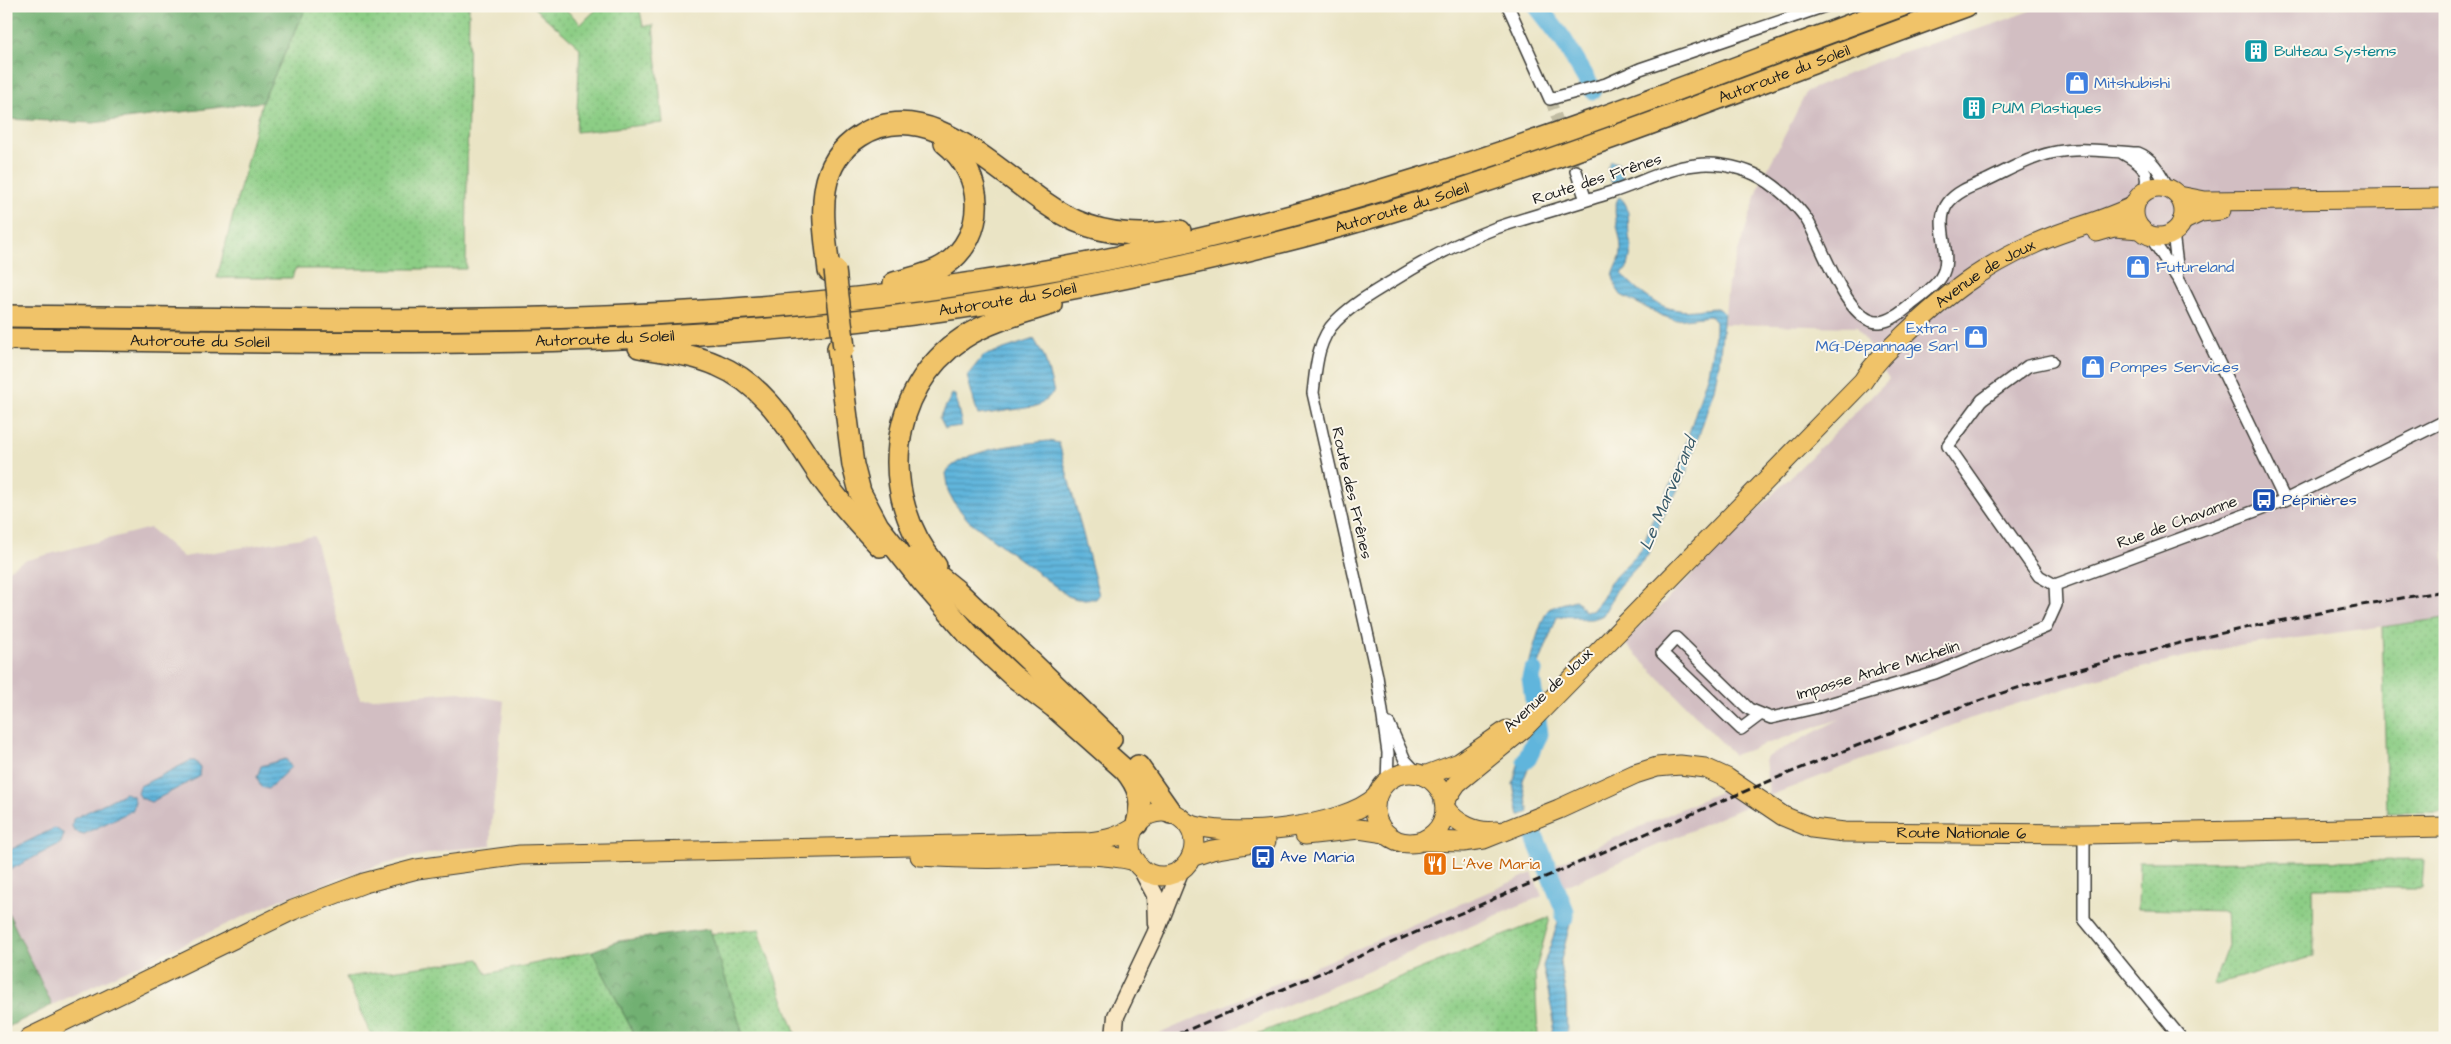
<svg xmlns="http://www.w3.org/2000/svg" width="2451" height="1044" font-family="'Architects Daughter',sans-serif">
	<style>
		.industrial { fill: #d2bec2 }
		.grass { fill: url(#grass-dots); stroke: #547450 }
		.forest { fill: url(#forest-crowns); stroke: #466647 }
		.water { fill: url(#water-rules); stroke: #3e687c }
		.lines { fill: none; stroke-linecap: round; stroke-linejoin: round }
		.river { stroke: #60b5dc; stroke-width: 19 }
		.minor-tunnel { stroke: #c1bca3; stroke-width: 11; stroke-dasharray: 11 5.5; stroke-linecap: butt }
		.minor-casing { stroke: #3b3a35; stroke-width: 14 }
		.secondary-casing { stroke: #3b3a35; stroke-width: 19 }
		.primary-casing { stroke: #3b3a35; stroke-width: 21 }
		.motorway-casing { stroke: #3b3a35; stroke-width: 24 }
		.minor { stroke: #fff; stroke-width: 11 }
		.secondary { stroke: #f9e7c3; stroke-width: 16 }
		.primary { stroke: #f0c369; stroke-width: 19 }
		.motorway { stroke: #f0c369; stroke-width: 21 }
		.rail { stroke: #1c1c1c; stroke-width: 3; stroke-dasharray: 8 4; stroke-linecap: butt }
		.motorway-bridge-casing { stroke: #3b3a35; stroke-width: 24; stroke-linecap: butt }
		.motorway-bridge { stroke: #f0c369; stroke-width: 21 }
		.labels { text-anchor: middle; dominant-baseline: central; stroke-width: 4; stroke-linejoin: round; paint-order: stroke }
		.culture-label { font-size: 16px; fill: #0d838f; stroke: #fbf7ec; text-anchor: start }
		.street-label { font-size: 16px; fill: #1c1c1c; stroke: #fbf7ec }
		.shop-label { font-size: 16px; fill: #366cbe; stroke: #fbf7ec; text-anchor: start }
		.transit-label { font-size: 16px; fill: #164399; stroke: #fbf7ec; text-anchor: start }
		.food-label { font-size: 16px; fill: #c56008; stroke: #fbf7ec; text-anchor: start }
		.water-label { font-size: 18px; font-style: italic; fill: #375969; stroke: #fbf7ec }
	</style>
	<defs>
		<pattern id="grass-dots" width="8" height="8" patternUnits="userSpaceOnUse" patternTransform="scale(1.25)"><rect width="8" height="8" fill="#8ccd85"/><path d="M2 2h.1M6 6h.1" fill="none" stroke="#78af72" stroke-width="1.8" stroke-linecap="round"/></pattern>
		<pattern id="forest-crowns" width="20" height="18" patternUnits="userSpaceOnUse" patternTransform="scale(1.25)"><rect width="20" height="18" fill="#71b072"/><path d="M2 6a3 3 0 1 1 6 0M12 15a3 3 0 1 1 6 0" fill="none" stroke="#5c8e5d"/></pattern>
		<pattern id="water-rules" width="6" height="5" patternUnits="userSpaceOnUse" patternTransform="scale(1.25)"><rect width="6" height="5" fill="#60b5dc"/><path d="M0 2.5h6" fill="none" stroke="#4e92b2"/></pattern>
	</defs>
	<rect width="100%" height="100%" fill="#fbf7ec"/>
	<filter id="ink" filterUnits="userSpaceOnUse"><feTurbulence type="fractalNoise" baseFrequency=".02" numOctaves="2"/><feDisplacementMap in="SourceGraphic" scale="10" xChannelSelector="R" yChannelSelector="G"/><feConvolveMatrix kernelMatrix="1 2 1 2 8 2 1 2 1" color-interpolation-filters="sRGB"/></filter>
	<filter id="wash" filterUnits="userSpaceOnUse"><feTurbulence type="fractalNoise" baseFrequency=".0096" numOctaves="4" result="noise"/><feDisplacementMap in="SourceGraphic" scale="20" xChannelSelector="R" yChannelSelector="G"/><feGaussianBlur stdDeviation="1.12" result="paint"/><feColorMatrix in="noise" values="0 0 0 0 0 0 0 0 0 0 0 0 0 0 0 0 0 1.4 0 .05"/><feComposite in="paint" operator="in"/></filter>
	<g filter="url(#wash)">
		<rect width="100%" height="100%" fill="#eae4c5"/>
		<!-- industrial -->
		<path class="industrial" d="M2042,6H2445V618L2231,647L2099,678L1969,719L1769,796L1765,758L1840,719L1734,755L1624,642L1889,379L1857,327L1724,324L1728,283L1760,184L1807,91L1896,54L1992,25Z
			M150,528L183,557L314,536L360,699L460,692L504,701L491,828V846L446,850L381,864L279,900L52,1005L6,908V571L23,561Z
			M1726,789L1749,805L1565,886L1556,864Z
			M1532,873L1542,896L1210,1038H1149Z"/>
		<!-- grass -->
		<path class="grass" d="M307,6H469L466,269H295L292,278H217L262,102Z
			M532,6H562L581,24L600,6H639L643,26L653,25L663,123L576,132L580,48Z
			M2445,618V812L2387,813L2382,627Z
			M2424,860L2422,888H2313L2314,956L2213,985L2228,945L2226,911L2138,909L2139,862Z
			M1550,917L1535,973L1538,1038H1247Z
			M760,929L761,937L797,1038H744L711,934Z
			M592,951L636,1038H372L346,977L479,959L487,974Z"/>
		<!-- forest -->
		<path class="forest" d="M6,6H307L262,102L93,123L6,119Z
			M6,908L52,1005L6,1028Z
			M710,929L744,1038H636L592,951L619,941Z"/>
		<!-- water -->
		<path class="water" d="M1611,161L1618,163L1622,171L1623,181L1618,185L1611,182L1607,168Z
			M1619,197C1635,207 1624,232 1632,246L1628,267L1622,274C1637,290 1655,307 1678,310C1690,312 1705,308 1717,308L1724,313L1719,364L1714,389L1687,472L1660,523L1649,554L1618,587L1603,615C1585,625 1575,613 1557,617L1535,675L1541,689L1528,701L1525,700C1528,692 1526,684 1527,676C1528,665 1542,615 1549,609C1551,607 1571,601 1575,600L1578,602L1584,611H1592L1602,599L1610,582L1641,550L1654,516L1676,474L1708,373L1715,335V322L1710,316L1675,320L1663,316L1621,295L1617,289L1613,277C1614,268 1621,261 1621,251C1622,235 1609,211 1619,197Z
			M1034,339L1044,356L1054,392L1039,406L978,415L967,376L983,356Z
			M952,394L955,395L962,426L945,428L940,418Z
			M1049,441L1059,443L1099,595L1096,599H1077L1068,596L968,520L955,504L948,491L945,473C964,449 1019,444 1049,441Z
			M1534,737L1538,738V748L1522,782L1529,812L1519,816L1513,784L1518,765Z
			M286,759L291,767L268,789L261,787L257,777L261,766Z
			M190,761H195L200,767L199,777L151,802L141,798L138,793L140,786Z
			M125,793L133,796L135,801L133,810L84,834L74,831L72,826L73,819Z
			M55,828L64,834L61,843L10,870L6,869V852Z
			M1537,829L1549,860L1540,864L1526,834Z
			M1564,892L1571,920L1560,964L1566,996L1567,1038H1551L1554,1021L1543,966L1558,923L1559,908L1554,896Z"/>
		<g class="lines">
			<!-- river -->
			<path class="river" d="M1537,6L1562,38L1593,90
				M1526,760L1539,734L1531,678L1533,671
				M1536,840L1565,911V917"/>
		</g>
	</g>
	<g filter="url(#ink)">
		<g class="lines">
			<!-- minor-tunnel -->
			<path class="minor-tunnel" d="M1550,99L1576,171"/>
			<defs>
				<path id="minor" d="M1508,6L1550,99L1606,84L1640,69L1825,6
					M2122,153C2140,163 2152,170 2144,192
					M1576,171L1586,200
					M2173,233L2178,273
					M2150,236L2180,282L2285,500
					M2052,361L2028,366L1982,400L1948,446L2039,576L2055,585
					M2055,585L2285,500L2445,421
					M1761,714L1741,729L1662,653L1676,638L1749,709L1771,718L1815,708L1935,673L2046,627L2056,605L2055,585
					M1389,724L1405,760L1418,774
					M1387,782L1388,753L1377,676L1313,393C1316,368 1317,340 1336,321C1353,304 1374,292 1394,280C1426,260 1461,241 1496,228C1534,215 1573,205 1612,192C1638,184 1667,168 1695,165C1713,162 1736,166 1754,174C1772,182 1796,203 1807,220C1822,244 1847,325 1880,322C1892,321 1903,311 1913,303C1922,296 1935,287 1941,277C1955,255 1932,224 1948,203C1957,191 1973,186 1985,181C2007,171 2028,158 2051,153C2080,146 2109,152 2138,153C2154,159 2161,175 2169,189
					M2084,834V919L2181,1038"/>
				<path id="secondary" d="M1140,867L1155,895L1156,924
					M1114,1038L1116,1016L1155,934L1181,869"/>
				<g id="primary">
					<circle cx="2159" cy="212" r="25"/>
					<path d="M2179,196L2205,201L2445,198"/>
					<path d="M2182,221L2201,212L2221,210"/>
					<path d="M2097,232L2114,227L2140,229"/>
					<circle cx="1410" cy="808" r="35"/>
					<path d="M1424,776L1459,763L1507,730"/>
					<path id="s1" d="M1444,802L1457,783L1523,729L1863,381C1874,363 1888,350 1903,336C1946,295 1980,268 2034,244C2067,229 2102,222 2134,206"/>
					<path d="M1445,808C1456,824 1477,834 1496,831"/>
					<circle cx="1162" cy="844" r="32"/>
					<path d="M1186,823C1230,840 1344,828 1377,796"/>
					<path d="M1305,835L1359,829L1385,833"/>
					<path id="s2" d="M1424,841L1463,842L1484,839L1559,809L1635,774L1657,767L1680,765L1705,768L1727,778L1783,816L1812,828L1844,832L2084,834L2445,827"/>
					<path d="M920,856C951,858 982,859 1013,858C1055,856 1095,851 1136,861"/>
					<path d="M1191,857L1212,850L1266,841"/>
					<path d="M29,1038L293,910L364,883L417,869L520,855L1088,842C1106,840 1120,837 1135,827"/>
				</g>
				<g id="motorway">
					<path d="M829,271C824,222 811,167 860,136C935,87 1012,193 1076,221C1110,236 1144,236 1180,231"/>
					<path d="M894,283C911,278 930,275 945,265C988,235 985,174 945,143"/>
					<path d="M6,316C331,319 657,332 979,282C1126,260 1273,224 1415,180C1579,130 1740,65 1901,6"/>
					<path id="s3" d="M6,339C355,342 708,357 1053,292C1175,269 1297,241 1415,204C1601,146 1783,73 1966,6"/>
					<path d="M639,347C665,352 692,354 717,365C768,386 791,433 821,477C839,502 859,524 880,546"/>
					<path d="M838,348L853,465L860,492L878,526L921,580L969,635L1013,676L1054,707L1125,770C1140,788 1143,802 1137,824"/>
					<path d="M915,557L957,591L1111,739"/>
					<path d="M936,566C878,497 886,390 963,338C989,321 1022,313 1051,304"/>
					<path d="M1138,766L1171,813"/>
				</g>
			</defs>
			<!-- minor casing -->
			<use href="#minor" class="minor-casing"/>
			<!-- secondary casing -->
			<use href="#secondary" class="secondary-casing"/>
			<!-- primary casing -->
			<use href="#primary" class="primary-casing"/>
			<!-- motorway casing -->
			<use href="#motorway" class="motorway-casing"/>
			<!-- minor -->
			<use href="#minor" class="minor"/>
			<!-- secondary -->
			<use href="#secondary" class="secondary"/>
			<!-- primary -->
			<use href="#primary" class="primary"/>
			<!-- motorway -->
			<use href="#motorway" class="motorway"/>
			<!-- rail -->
			<path class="rail" d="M1169,1038C1315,975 1462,913 1608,850C1747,790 1887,729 2033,683C2167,642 2306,613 2445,591"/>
			<defs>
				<path id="motorway-bridge" d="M835,270L844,348"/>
			</defs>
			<!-- motorway-bridge casing -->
			<use href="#motorway-bridge" class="motorway-bridge-casing"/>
			<!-- motorway-bridge -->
			<use href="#motorway-bridge" class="motorway-bridge"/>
		</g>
	</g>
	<!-- icons -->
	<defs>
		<symbol id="building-square" viewBox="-11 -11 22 22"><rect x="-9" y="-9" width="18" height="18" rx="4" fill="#0f9aa8" stroke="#fbf7ec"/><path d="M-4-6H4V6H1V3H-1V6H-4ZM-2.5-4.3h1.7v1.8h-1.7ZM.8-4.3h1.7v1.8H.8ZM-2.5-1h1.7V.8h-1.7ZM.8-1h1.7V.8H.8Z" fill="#fff"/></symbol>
		<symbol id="shop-square" viewBox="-11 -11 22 22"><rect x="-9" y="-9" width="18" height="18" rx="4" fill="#3f7fe0" stroke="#fbf7ec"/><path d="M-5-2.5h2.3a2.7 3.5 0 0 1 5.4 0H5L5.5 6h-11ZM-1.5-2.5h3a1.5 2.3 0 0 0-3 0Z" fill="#fff"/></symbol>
		<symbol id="bus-square" viewBox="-11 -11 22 22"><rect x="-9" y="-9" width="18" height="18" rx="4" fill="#1a4fb4" stroke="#fbf7ec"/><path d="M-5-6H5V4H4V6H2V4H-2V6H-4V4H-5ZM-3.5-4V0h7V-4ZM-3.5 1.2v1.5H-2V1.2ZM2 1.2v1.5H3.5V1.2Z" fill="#fff"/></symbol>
		<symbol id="restaurant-square" viewBox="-11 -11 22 22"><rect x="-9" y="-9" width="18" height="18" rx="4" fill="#e8710a" stroke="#fbf7ec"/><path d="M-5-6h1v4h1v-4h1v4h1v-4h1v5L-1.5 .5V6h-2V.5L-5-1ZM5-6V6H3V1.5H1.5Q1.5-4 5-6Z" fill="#fff"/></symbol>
	</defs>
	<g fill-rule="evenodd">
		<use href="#building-square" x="2242" y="37" width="28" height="28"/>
		<use href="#shop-square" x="2063" y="69" width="28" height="28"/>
		<use href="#building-square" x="1960" y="94" width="28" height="28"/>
		<use href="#shop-square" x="2124" y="253" width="28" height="28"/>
		<use href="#shop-square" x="1962" y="323" width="28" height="28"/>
		<use href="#shop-square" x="2079" y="353" width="28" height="28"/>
		<use href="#bus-square" x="2250" y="486" width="28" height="28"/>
		<use href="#bus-square" x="1249" y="843" width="28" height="28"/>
		<use href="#restaurant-square" x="1421" y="850" width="28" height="28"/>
	</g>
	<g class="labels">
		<!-- culture labels -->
		<g class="culture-label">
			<text x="2274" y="51">Bulteau Systems</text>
			<text x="1992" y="108">PUM Plastiques</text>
		</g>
		<!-- street labels -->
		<g class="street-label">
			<text stroke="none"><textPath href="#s3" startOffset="1814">Autoroute du Soleil</textPath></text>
			<text transform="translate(1597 179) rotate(-18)">Route des Frênes</text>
			<text stroke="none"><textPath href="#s3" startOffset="1409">Autoroute du Soleil</textPath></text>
			<text stroke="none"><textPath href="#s1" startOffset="759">Avenue de Joux</textPath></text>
			<text stroke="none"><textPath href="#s3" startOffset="1004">Autoroute du Soleil</textPath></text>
			<text stroke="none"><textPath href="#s3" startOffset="599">Autoroute du Soleil</textPath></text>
			<text stroke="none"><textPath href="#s3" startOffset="194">Autoroute du Soleil</textPath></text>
			<text transform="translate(1352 493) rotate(77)">Route des Frênes</text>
			<text transform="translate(2177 522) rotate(-20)">Rue de Chavanne</text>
			<text transform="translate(1878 670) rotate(-17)">Impasse Andre Michelin</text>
			<text transform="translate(1548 690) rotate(-43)">Avenue de Joux</text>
			<text stroke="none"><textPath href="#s2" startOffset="569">Route Nationale 6</textPath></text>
		</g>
		<!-- shop labels -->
		<g class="shop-label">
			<text x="2094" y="83">Mitshubishi</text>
			<text x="2156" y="267">Futureland</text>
			<text x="1958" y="328" text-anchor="end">Extra -<tspan x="1958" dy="18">MG-Dépannage Sarl</tspan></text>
			<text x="2110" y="367">Pompes Services</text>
		</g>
		<!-- transit labels -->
		<g class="transit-label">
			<text x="2282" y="500">Pépinières</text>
			<text x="1280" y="857">Ave Maria</text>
		</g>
		<!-- food labels -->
		<g class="food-label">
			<text x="1452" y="864">L'Ave Maria</text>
		</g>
		<!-- water labels -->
		<g class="water-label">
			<text transform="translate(1668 494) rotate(-67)">Le Marverand</text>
		</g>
	</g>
	<!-- margin -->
	<rect width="2451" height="1044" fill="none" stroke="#fbf7ec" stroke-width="25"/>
</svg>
